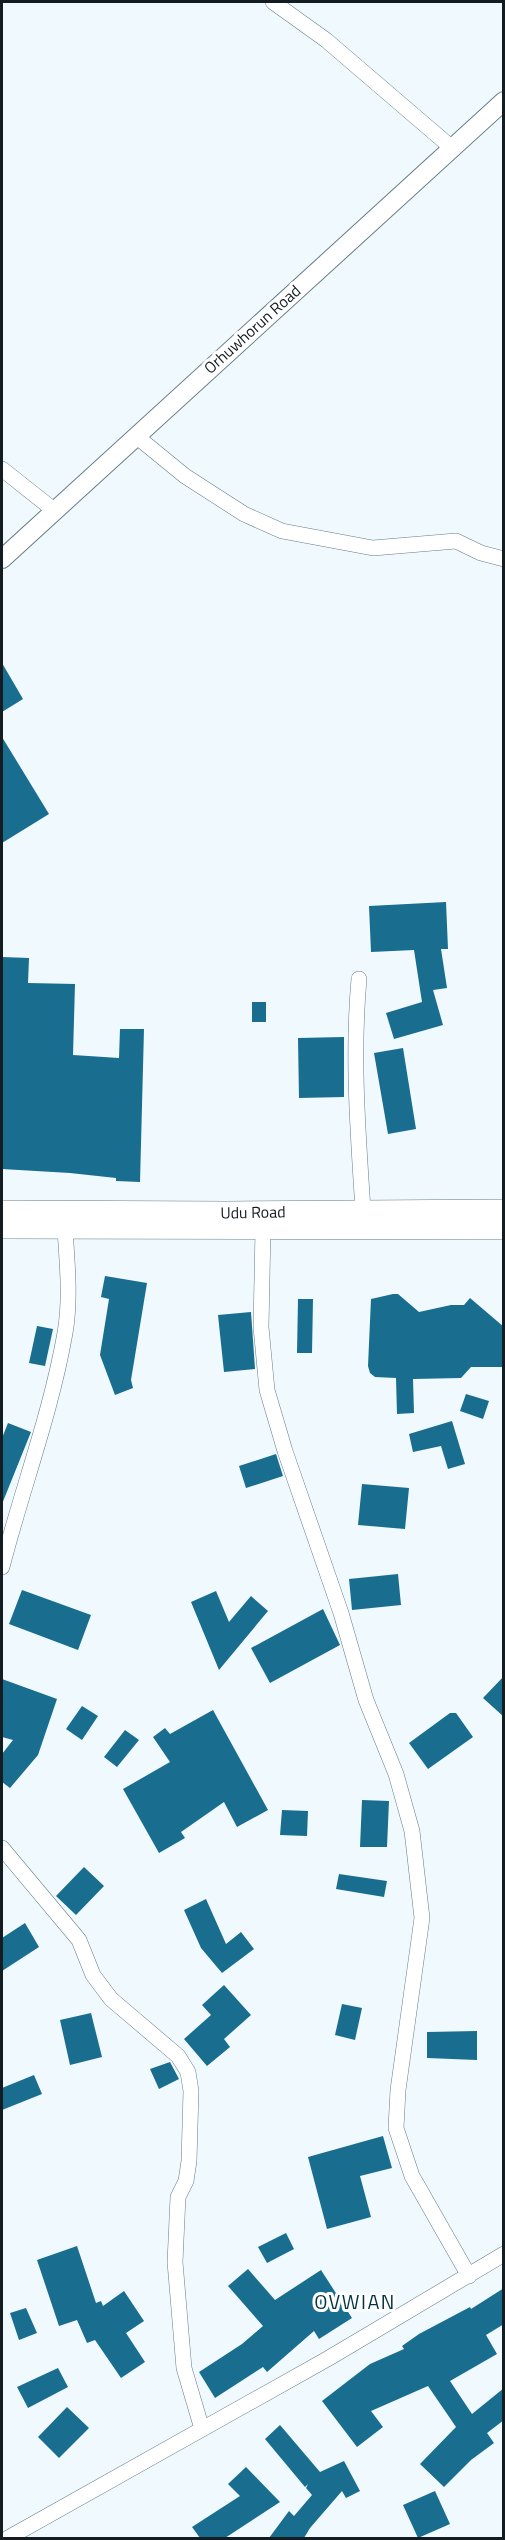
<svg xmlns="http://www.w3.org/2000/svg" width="505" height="2540" font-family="'Titillium Web',sans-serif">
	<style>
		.building { fill: #196d8f }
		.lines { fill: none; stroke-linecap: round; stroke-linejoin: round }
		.minor-casing { stroke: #677d88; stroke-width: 16 }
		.tertiary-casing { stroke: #677d88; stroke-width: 20 }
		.secondary-casing { stroke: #677d88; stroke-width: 22 }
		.minor { stroke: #fff; stroke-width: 15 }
		.tertiary { stroke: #fff; stroke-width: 18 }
		.secondary { stroke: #fff; stroke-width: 21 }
		.labels { text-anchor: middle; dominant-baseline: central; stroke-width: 6; stroke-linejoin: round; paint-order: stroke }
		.street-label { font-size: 16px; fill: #131c21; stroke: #fff }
		.quarter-label { font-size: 20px; letter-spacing: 1.5px; fill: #003346; stroke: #fff }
	</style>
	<rect width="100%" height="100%" fill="#eff9fe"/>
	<!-- building -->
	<path class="building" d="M2,663L23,699L2,712Z
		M2,737L49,814L2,843Z
		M446,902L448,949H441L447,988L433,990L443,1025L394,1039L386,1013L422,1002L414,950L371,952L369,906Z
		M2,957L29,958L28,983L75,984L73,1055L119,1058L120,1029H144L140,1182L116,1181V1178L70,1173L2,1169Z
		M252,1002H266V1022H252Z
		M344,1037V1097L299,1098L298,1038Z
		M403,1048L416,1129L388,1134L374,1053Z
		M105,1276L147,1283L131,1380L133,1388L115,1395L100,1355L109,1299L101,1297Z
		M393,1294H398L419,1312L451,1305H464L470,1298L504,1327V1367H471L461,1378L413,1379L414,1413L397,1414L396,1378L375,1377L370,1373L368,1366L371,1299Z
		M298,1299H313L312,1353H297Z
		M251,1312L255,1369L224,1372L218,1315Z
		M37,1326L53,1329L45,1366L29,1363Z
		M466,1394L489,1401L483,1419L460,1411Z
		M452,1421L465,1464L448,1469L441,1446L413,1452L409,1434Z
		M8,1423L31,1432L2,1504V1438Z
		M276,1454L283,1476L246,1488L239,1466Z
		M362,1484L409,1488L405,1529L358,1525Z
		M398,1574L401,1605L352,1610L349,1579Z
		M22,1590L91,1615L78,1650L9,1624Z
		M216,1591L229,1622L251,1596L268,1611L219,1670L191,1602Z
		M323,1609L340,1645L270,1683L251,1648Z
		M504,1676V1717L483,1698Z
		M2,1679L57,1699L38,1755L10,1788L2,1782V1754L13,1740L2,1737Z
		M82,1706L98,1716L82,1740L66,1729Z
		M213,1710L268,1810L237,1827L224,1802L181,1832L185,1838L159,1853L123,1789L170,1762L153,1737L165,1728L170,1734Z
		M450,1713H456L473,1737L428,1769L409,1743Z
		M125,1730L139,1740L117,1767L104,1757Z
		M362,1800L389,1801L387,1847H360Z
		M282,1810L308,1811L307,1836L280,1835Z
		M84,1867L104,1886L76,1915L56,1896Z
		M339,1874L387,1881L384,1897L336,1889Z
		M206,1899L226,1944L241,1932L254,1949L222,1973L201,1948L184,1910Z
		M25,1923L39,1947L2,1971V1938Z
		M224,1985L251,2015L224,2039L230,2047L207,2066L184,2039L211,2015L202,2005Z
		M342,2004L362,2008L355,2040L335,2035Z
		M91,2013L102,2057L70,2065L60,2020Z
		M477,2031V2060L427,2058V2032Z
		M170,2062L179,2079L159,2089L150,2069Z
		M34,2075L42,2094L2,2110V2088Z
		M383,2136L392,2168L360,2176L371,2217L327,2229L308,2157Z
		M286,2233L294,2249L267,2263L258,2247Z
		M77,2246L96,2303L101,2301L103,2306L124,2291L144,2321L126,2333L145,2362L121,2378L95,2340L87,2343L77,2320L59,2326L37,2260Z
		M248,2269L275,2300L321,2270L352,2318L319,2339L314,2331L267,2372L263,2367L215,2398L199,2372L242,2344L263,2326L228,2286Z
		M504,2288V2324L486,2335L497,2354L450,2381L472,2414L504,2388V2420L487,2433L494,2443L471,2460L444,2487L420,2464L456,2427L428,2386L371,2411L383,2427L357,2447L322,2401L370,2364L404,2349L402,2346L419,2334L470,2307L471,2309Z
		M26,2308L37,2333L19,2340L10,2313Z
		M58,2368L68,2387L28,2408L17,2387Z
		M67,2407L89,2428L59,2458L38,2437Z
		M280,2425L320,2472L344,2461L360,2491L346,2498L342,2491L310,2528L304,2538H269L289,2511L294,2516L312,2495L306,2488L308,2484L305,2487L265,2439Z
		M246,2467L280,2502L225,2538H200L192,2527L240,2496L228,2484Z
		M435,2491L450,2524L418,2538L403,2505Z"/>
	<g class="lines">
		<defs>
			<path id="minor" d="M273,2L326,40L452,148
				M136,436L185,476L244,514L282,531L373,548L456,541L481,553L504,559
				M2,469L55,511
				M359,979C352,1056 358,1133 363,1210
				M263,1229L261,1327L267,1390L285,1451L341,1613L366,1700L396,1774L412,1831L422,1918L398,2090L396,2128L412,2176L469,2276
				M2,1567C22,1489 51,1413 65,1333C71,1298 67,1263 65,1228
				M2,1848L79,1940L93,1975L111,1999L178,2056L188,2072L191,2091L189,2161L186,2181L178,2197L175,2262L184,2368L202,2429
				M8,2538L329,2358L504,2254"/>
			<path id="tertiary" d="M2,559L504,101"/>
			<path id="secondary" d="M2,1211L226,1212L504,1210
				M2,1228L504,1229"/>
		</defs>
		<!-- minor casing -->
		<use href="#minor" class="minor-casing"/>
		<!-- tertiary casing -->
		<use href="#tertiary" class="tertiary-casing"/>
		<!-- secondary casing -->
		<use href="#secondary" class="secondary-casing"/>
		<!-- minor -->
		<use href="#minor" class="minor"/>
		<!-- tertiary -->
		<use href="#tertiary" class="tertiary"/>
		<!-- secondary -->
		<use href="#secondary" class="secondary"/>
	</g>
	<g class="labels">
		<!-- street labels -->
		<g class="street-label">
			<text transform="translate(252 329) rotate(-42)">Orhuwhorun Road</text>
			<text transform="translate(253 1212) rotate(-1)">Udu Road</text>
		</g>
		<!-- quarter labels -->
		<g class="quarter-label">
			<text x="355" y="2301">OVWIAN</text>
		</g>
	</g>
	<!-- border -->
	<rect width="505" height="2540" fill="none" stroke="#131c21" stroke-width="6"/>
</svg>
